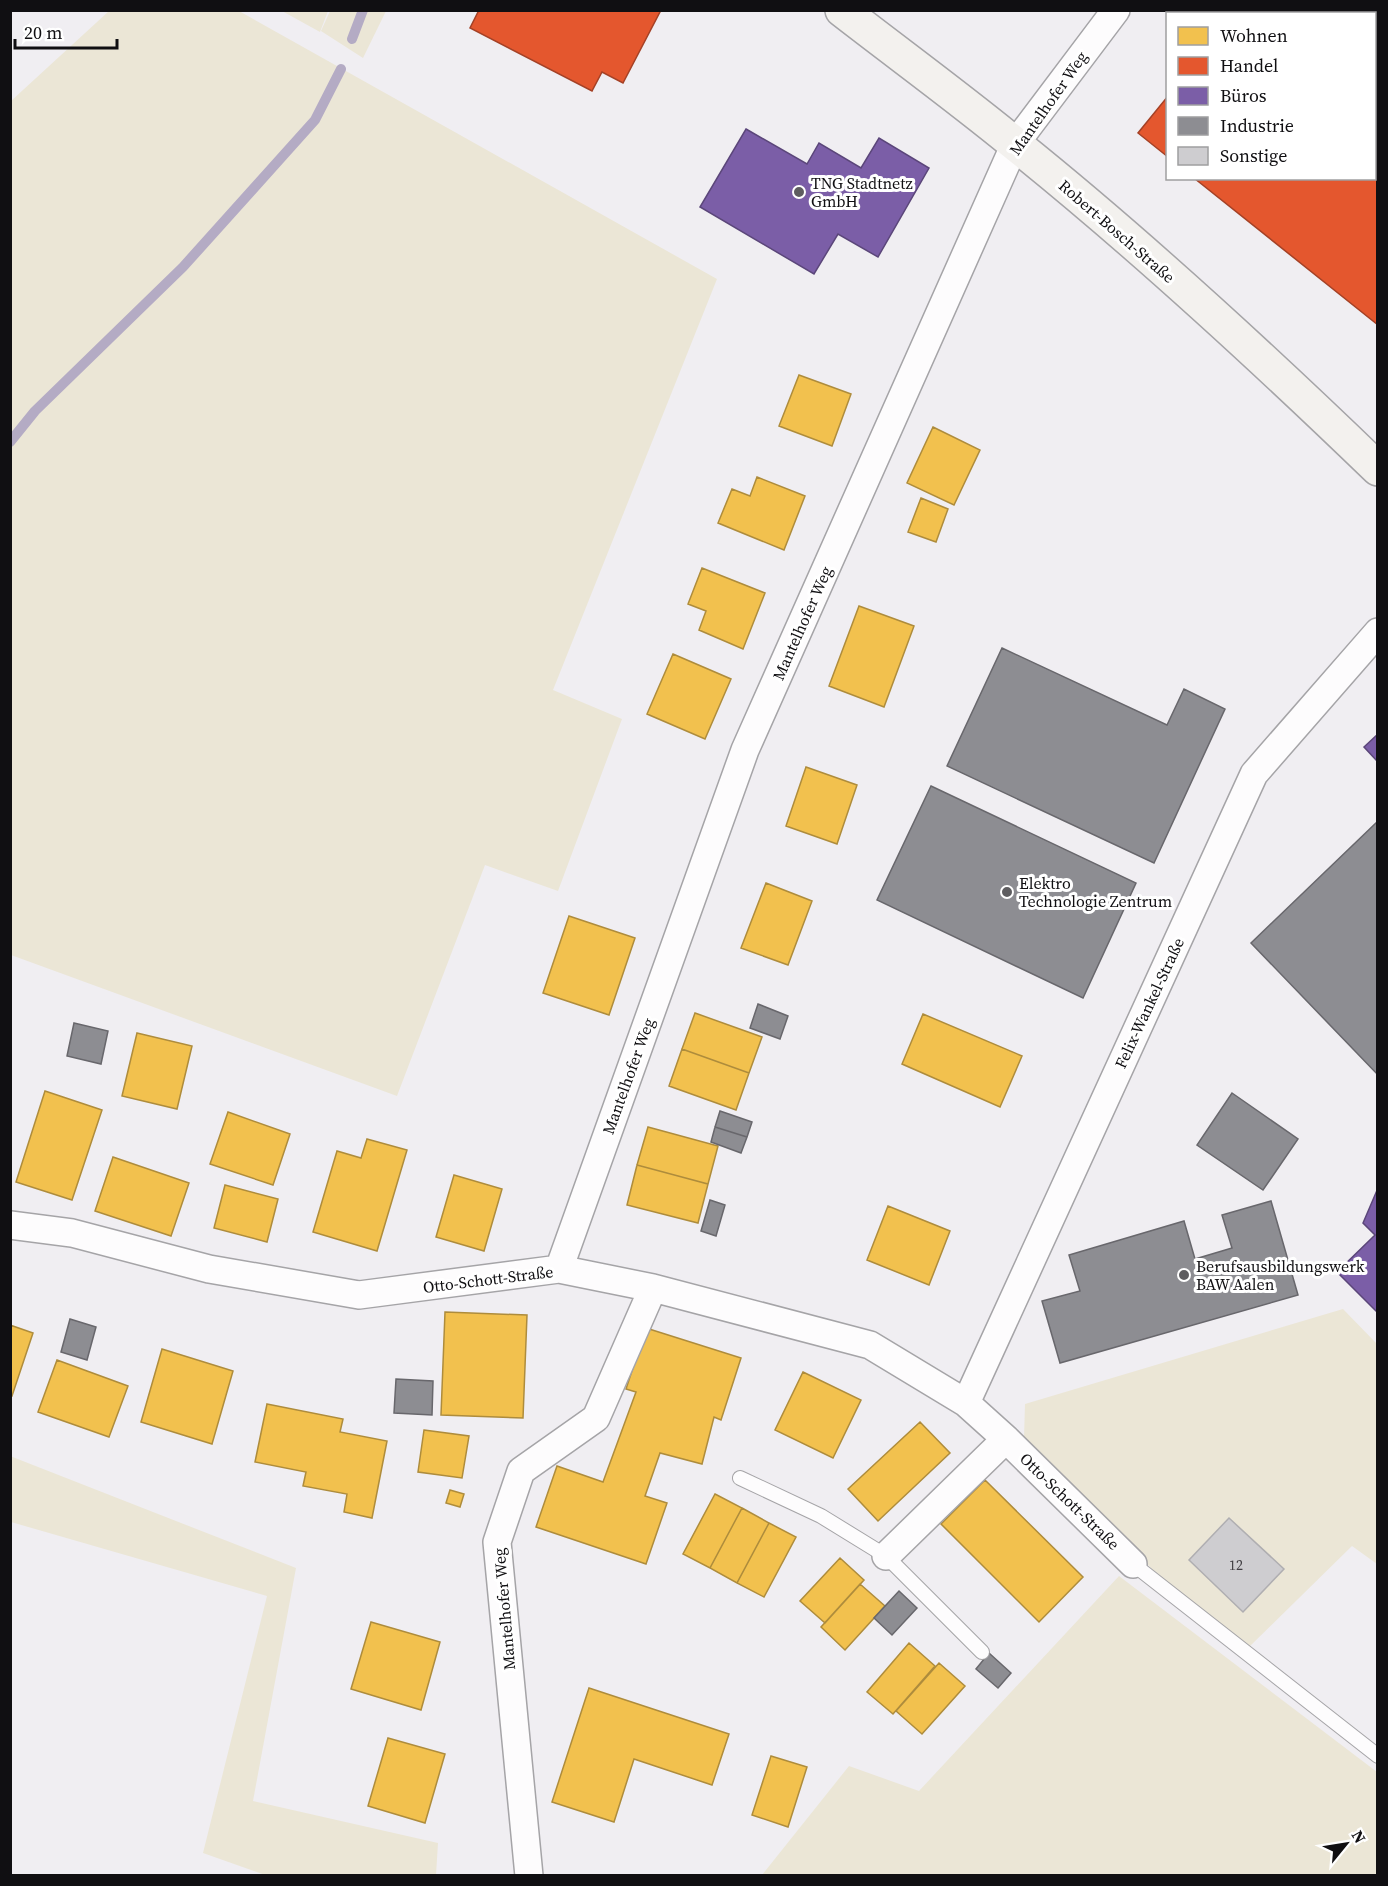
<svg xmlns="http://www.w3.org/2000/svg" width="1388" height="1886" font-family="'Source Serif 4',serif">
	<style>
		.green { fill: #ebe6d6 }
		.homes { fill: #f2c14e; stroke: #ae8c3c; stroke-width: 1.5 }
		.shops { fill: #e4572e; stroke: #a44126; stroke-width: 1.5 }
		.offices { fill: #7b5ea7; stroke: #5b467a; stroke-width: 1.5 }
		.industry { fill: #8d8d92; stroke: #68676c; stroke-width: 1.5 }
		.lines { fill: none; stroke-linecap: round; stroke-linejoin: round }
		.stream { stroke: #b4abc4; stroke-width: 10 }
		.building { fill: #cecdd0; stroke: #afaeb1; stroke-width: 1.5 }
		.lane-casing { stroke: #a5a4a7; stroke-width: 16 }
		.street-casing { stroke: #a5a4a7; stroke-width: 30 }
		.secondary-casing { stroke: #a5a4a7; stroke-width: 36 }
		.lane { stroke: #fdfcfd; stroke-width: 14 }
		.street { stroke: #fdfcfd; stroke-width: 27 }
		.secondary { stroke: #f3f1ee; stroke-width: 33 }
		.poi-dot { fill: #5e5d60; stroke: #fff; stroke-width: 2 }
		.labels { text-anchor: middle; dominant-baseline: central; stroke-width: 6; stroke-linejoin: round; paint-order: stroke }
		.number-label { font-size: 14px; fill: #403e42 }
		.street-label { font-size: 16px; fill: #100f12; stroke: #fff }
		.poi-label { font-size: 16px; fill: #100f12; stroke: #fff; text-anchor: start }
	</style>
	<rect width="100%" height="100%" fill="#f0eef2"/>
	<!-- green -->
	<path class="green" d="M109,11H239L717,279L553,690L622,719L558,891L485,865L397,1096L11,955V101Z
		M282,11H328L320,32Z
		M330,11H386L363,58L321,31Z
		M1343,1309L1377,1344V1564L1352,1546L1247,1649L1152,1569L1024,1438L1025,1404Z
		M10,1456L296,1568L253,1801L438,1843L436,1875H265L203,1853L267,1596L11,1522Z
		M1119,1576L1377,1772V1875H762L849,1766L919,1791Z"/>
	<!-- homes -->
	<path class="homes" d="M799,375L851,394L832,446L779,426Z
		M933,427L980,450L954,505L907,483Z
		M757,477L805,496L784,550L718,523L732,489L750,496Z
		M921,498L948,509L936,542L908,532Z
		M702,568L765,593L743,649L699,630L706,611L688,604Z
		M859,606L914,626L884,707L829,686Z
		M673,654L731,679L705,739L647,714Z
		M806,767L857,785L837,844L786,826Z
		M766,883L812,901L788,965L741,948Z
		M569,916L635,938L609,1015L543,993Z
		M695,1013L762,1037L749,1073L682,1049Z
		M923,1014L1022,1056L1000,1107L902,1064Z
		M137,1033L192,1046L177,1109L122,1096Z
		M682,1049L749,1073L736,1110L669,1086Z
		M45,1091L102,1110L72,1200L16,1182Z
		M228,1112L290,1134L273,1185L210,1164Z
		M648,1127L718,1146L708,1184L637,1165Z
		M367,1139L407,1150L377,1251L313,1232L337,1151L361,1158Z
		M113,1157L189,1183L171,1236L95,1211Z
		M637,1165L708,1184L698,1223L627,1205Z
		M454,1175L502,1189L484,1251L436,1237Z
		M225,1185L278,1199L267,1242L214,1228Z
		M888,1206L950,1231L929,1285L867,1260Z
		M445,1312L527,1315L523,1418L441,1415Z
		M10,1325L33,1333L12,1396L10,1395Z
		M646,1328L741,1358L721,1420L714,1417L702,1464L660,1453L645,1496L667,1503L646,1564L536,1527L557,1466L603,1482L636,1392L626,1389Z
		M162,1349L233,1371L212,1444L141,1422Z
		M57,1360L128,1386L109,1437L38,1412Z
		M803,1372L861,1400L833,1458L775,1430Z
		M267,1404L343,1419L340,1432L387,1441L372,1518L344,1512L347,1494L303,1486L306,1472L255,1462Z
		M920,1422L950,1453L878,1521L848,1489Z
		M424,1430L469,1436L462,1478L418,1472Z
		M985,1480L1083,1577L1039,1622L941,1524Z
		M450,1490L464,1494L460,1507L446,1503Z
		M715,1494L742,1508L710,1568L683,1554Z
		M742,1508L769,1523L737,1583L710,1568Z
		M769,1523L796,1537L764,1597L737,1583Z
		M840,1558L864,1580L825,1623L800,1601Z
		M860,1584L885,1606L845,1650L821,1627Z
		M371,1622L440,1642L421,1710L351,1689Z
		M909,1643L935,1666L893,1714L867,1692Z
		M939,1663L965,1686L922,1734L896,1711Z
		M589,1688L729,1734L712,1785L634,1759L614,1822L552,1802Z
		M388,1738L445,1754L425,1823L368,1806Z
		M771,1756L807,1767L788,1827L752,1815Z"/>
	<!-- shops -->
	<path class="shops" d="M479,10H661L623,83L602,72L592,91L470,28Z
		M1378,40V325L1194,178H1374V43Z
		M1168,96V157L1138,133Z"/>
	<!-- offices -->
	<path class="offices" d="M746,129L807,164L819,143L861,168L879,138L929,168L878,257L838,234L814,274L700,207Z
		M1378,734V762L1364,747Z
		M1378,1188V1313L1337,1272L1375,1235L1363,1223Z"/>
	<!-- industry -->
	<path class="industry" d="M1002,648L1167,725L1184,689L1225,709L1154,863L947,766Z
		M931,786L1136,883L1083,998L877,900Z
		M1378,821V1075L1251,943Z
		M758,1004L788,1016L780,1039L750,1028Z
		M74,1023L108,1031L101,1064L67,1056Z
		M1232,1093L1298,1139L1263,1190L1197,1145Z
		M720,1111L752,1122L747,1137L715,1127Z
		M715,1127L747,1137L741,1153L711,1142Z
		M710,1200L725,1205L716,1236L701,1231Z
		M1271,1201L1298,1295L1060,1363L1042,1301L1080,1291L1069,1255L1184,1221L1195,1259L1232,1248L1222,1215Z
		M70,1319L96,1327L87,1360L61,1352Z
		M396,1379L433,1381L432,1415L394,1413Z
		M899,1591L917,1608L892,1635L874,1618Z
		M989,1653L1011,1673L998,1688L976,1669Z"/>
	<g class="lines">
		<!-- stream -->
		<path class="stream" d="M352,39L363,10
			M10,442L35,411L183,267L315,120L341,69"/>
	</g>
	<!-- building -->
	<path class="building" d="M1229,1518L1284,1569L1243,1612L1189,1560Z"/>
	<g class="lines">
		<defs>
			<path id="lane" d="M740,1478L821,1516L886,1556L982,1652
				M1133,1564L1378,1756"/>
			<path id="street" d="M10,1225L72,1233L209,1269L359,1295L559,1269L653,1288L870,1345L966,1403L1006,1439L1133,1564
				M559,1269L745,750L1015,144L1116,10
				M966,1403L1254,774L1378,632
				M886,1556L1006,1439
				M529,1876L497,1542L521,1471L596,1418L653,1288"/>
			<path id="secondary" d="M842,10C900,55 959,98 1015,144C1141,245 1261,356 1378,469"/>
		</defs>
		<!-- lane casing -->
		<use href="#lane" class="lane-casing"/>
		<!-- street casing -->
		<use href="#street" class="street-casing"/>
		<!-- secondary casing -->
		<use href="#secondary" class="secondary-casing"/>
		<!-- lane -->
		<use href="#lane" class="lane"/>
		<!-- street -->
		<use href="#street" class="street"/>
		<!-- secondary -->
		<use href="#secondary" class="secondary"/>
	</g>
	<!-- markers -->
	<g class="poi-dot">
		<circle cx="799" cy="192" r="6"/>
		<circle cx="1007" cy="892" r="6"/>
		<circle cx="1184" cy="1275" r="6"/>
	</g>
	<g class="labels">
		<!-- number labels -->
		<g class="number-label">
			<text x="1236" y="1565">12</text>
		</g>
		<!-- street labels -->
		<g class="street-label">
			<text transform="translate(1048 103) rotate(-55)">Mantelhofer Weg</text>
			<text transform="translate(1117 231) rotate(41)">Robert-Bosch-Straße</text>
			<text transform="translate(802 623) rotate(-66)">Mantelhofer Weg</text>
			<text transform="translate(1149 1003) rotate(-65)">Felix-Wankel-Straße</text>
			<text transform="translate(628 1076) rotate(-70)">Mantelhofer Weg</text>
			<text transform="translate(488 1279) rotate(-7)">Otto-Schott-Straße</text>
			<text transform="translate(1070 1501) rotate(44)">Otto-Schott-Straße</text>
			<text transform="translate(504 1609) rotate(-95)">Mantelhofer Weg</text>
		</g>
		<!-- poi labels -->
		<g class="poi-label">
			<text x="811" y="183">TNG Stadtnetz<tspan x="811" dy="18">GmbH</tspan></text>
			<text x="1019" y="883">Elektro<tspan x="1019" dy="18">Technologie Zentrum</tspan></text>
			<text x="1196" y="1266">Berufsausbildungswerk<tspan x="1196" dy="18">BAW Aalen</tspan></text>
		</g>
	</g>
	<!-- border -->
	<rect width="1388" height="1886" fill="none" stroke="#100f12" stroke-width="24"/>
	<!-- legend -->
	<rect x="1166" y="12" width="210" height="168" fill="#ffffff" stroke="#9f9fa0" stroke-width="1.5"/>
	<rect x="1178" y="27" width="30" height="18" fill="#f2c14e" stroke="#9f9fa0" stroke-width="1.5"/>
	<text x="1220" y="42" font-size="18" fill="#100f12">Wohnen</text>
	<rect x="1178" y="57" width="30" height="18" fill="#e4572e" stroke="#9f9fa0" stroke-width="1.5"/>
	<text x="1220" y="72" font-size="18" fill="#100f12">Handel</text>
	<rect x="1178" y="87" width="30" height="18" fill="#7b5ea7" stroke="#9f9fa0" stroke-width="1.5"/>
	<text x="1220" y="102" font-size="18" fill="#100f12">Büros</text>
	<rect x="1178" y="117" width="30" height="18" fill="#8d8d92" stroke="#9f9fa0" stroke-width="1.5"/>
	<text x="1220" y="132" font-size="18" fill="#100f12">Industrie</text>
	<rect x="1178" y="147" width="30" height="18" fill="#cecdd0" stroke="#9f9fa0" stroke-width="1.5"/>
	<text x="1220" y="162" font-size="18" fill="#100f12">Sonstige</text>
	<!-- north arrow -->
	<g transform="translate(1346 1844) rotate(60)" stroke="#ffffff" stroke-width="4.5" paint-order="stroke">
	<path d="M0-4.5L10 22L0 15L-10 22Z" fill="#100f12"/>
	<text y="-9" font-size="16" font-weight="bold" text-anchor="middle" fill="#100f12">N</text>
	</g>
	<!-- scale -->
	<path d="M15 39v9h102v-9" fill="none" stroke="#100f12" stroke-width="3"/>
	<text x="24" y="39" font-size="18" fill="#100f12" stroke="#ffffff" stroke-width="4.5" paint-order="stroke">20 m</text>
</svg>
